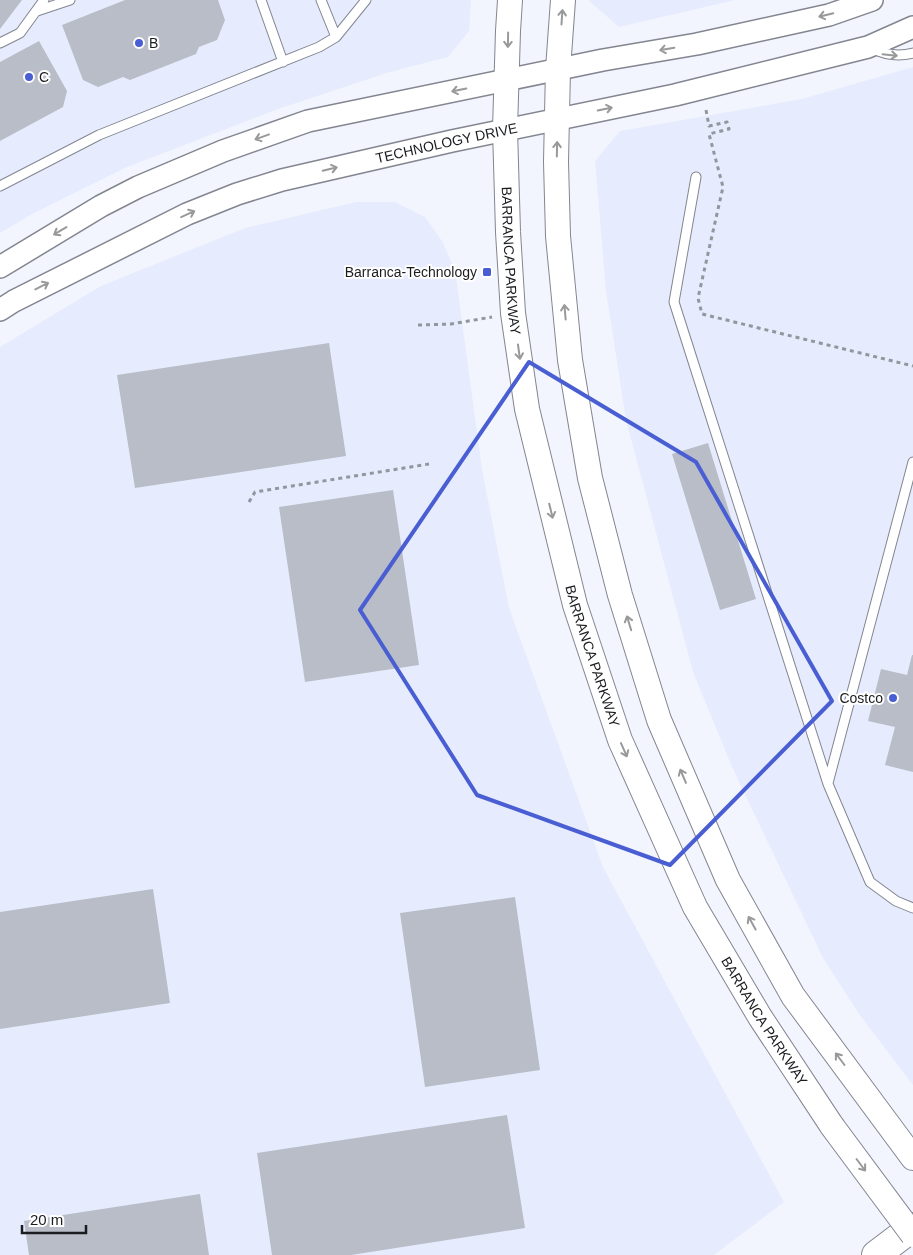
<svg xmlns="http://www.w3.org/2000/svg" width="913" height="1255" font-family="Helvetica,sans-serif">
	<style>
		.built { fill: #e6ecfe }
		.building { fill: #b9bdc7 }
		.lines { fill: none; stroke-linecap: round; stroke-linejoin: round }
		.service-casing { stroke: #838690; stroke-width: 11 }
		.tertiary-casing { stroke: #838690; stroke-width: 24 }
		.secondary-casing { stroke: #838690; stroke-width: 26 }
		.motorway-casing { stroke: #838690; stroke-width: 30 }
		.path { stroke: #93969c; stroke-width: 3; stroke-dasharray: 4 4; stroke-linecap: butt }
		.service { stroke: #fff; stroke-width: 9 }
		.tertiary { stroke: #fff; stroke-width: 21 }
		.secondary { stroke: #fff; stroke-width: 24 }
		.motorway { stroke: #fff; stroke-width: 28 }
		.secondary-bridge-casing { stroke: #838690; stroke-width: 26; stroke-linecap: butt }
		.secondary-bridge { stroke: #fff; stroke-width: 24 }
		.oneway { stroke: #98999a }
		.marked { fill: none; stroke: #495ed2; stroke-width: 4; stroke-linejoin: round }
		.poi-dot { fill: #495ed2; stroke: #fff; stroke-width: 2 }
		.labels { text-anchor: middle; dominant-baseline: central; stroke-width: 4; stroke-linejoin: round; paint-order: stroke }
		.poi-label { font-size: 14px; fill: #1a1c1f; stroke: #fff; text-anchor: start }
		.street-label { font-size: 14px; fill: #1a1c1f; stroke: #fff }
	</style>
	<rect width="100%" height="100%" fill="#f2f5fd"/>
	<!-- built -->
	<path class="built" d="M0,0H471L469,31L448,57L390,72L278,109L127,167L34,213L0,233Z
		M588,0H735L619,27Z
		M913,67V1085L859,1014L823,958L732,767L693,672L626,420L606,291L595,161L620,131L802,99Z
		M356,202H395L425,217L442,241L455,270L482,469L509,608L603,867L784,1202L714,1255H0V347L101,286L245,228Z"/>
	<!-- building -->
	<path class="building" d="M0,0H22L0,29Z
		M125,0H218L225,20L217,40L199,47L196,54L130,80L123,77L98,87L83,80L62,25Z
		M39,41L67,91L63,107L0,141V62Z
		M329,343L346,456L135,488L117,375Z
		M708,443L756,599L720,610L672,454Z
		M393,490L419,665L305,682L279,507Z
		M912,655H913V772L885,765L895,727L868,721L881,669L907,675Z
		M153,889L170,1003L0,1029V912Z
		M515,897L540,1070L425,1087L400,913Z
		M507,1115L525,1228L351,1255H272L257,1153Z
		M200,1194L209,1255H29L24,1221Z"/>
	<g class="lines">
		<defs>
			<path id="service" d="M261,0L283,62
				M321,0L336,37
				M37,11L70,0
				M0,43L20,33L44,0
				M871,48C885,55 898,57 913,53
				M696,177L674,302L828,784L870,882L896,901L913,908
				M0,186L99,135L319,47L336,37L366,0
				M828,783L913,462"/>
			<g id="tertiary">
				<path d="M0,267L101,206L138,187L223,151L308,121L603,60L697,44L829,15L872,0"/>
				<path id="s1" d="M0,310L14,301L187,214L237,194L282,180L452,141L675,95L868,47L913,27"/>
			</g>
			<g id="secondary">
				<path id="s2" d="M510,0L508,31L505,129L508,232L513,313L527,409L575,605L620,740L695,907L760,1017L832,1126"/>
				<path d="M563,0L558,69L556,162L558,236L570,360L590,478L620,595L659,720L728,880L793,996L913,1158"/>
			</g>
			<path id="motorway" d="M876,1255L913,1227"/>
		</defs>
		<!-- service casing -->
		<use href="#service" class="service-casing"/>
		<!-- tertiary casing -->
		<use href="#tertiary" class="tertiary-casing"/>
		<!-- secondary casing -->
		<use href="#secondary" class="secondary-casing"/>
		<!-- motorway casing -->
		<use href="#motorway" class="motorway-casing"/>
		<!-- path -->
		<path class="path" d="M706,110L709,126L727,122L729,129L709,134L723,187L698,298L702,314L913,366
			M418,325L451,324L492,317
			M249,502L255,492L429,464"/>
		<!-- service -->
		<use href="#service" class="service"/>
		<!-- tertiary -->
		<use href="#tertiary" class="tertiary"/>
		<!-- secondary -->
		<use href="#secondary" class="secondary"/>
		<!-- motorway -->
		<use href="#motorway" class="motorway"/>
		<defs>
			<path id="secondary-bridge" d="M832,1126L913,1235"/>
		</defs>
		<!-- secondary-bridge casing -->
		<use href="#secondary-bridge" class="secondary-bridge-casing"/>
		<!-- secondary-bridge -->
		<use href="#secondary-bridge" class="secondary-bridge"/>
	</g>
	<!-- one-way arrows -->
	<defs><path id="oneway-shaft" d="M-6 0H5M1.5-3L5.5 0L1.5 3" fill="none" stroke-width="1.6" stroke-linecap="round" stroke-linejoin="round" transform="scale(1.25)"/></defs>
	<g class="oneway">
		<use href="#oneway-shaft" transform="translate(826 15) rotate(166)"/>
		<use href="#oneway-shaft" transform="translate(562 17) rotate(-86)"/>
		<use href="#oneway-shaft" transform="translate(508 40) rotate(91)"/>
		<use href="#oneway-shaft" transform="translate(667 49) rotate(170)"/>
		<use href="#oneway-shaft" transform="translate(890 55) rotate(6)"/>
		<use href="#oneway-shaft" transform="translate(459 90) rotate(168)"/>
		<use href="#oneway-shaft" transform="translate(605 109) rotate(-12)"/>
		<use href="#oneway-shaft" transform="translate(262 137) rotate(160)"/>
		<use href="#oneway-shaft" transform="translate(557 149) rotate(-89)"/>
		<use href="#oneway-shaft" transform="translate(330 169) rotate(-13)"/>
		<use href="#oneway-shaft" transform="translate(188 214) rotate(-24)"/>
		<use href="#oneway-shaft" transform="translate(60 231) rotate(149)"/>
		<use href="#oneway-shaft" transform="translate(42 286) rotate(-27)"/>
		<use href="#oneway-shaft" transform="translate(565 312) rotate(-95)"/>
		<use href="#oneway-shaft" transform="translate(519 352) rotate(82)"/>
		<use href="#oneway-shaft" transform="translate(551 511) rotate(76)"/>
		<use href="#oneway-shaft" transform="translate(629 623) rotate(-107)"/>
		<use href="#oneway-shaft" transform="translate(624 750) rotate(66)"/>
		<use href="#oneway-shaft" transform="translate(683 776) rotate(-113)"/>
		<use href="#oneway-shaft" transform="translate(752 923) rotate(-119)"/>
		<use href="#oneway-shaft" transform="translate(840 1059) rotate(-127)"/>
		<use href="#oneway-shaft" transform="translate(861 1165) rotate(53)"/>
	</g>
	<!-- marked area -->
	<path class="marked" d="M529,362L696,462L832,701L670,865L477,795L360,610Z"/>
	<!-- markers -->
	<g class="poi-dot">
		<circle cx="139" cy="43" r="5"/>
		<circle cx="29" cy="77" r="5"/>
		<rect x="482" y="267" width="10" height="10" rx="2.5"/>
		<circle cx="893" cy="698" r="5"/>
	</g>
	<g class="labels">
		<!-- poi labels -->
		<g class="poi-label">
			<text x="149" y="43">B</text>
			<text x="39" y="77">C</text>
			<text x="477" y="272" text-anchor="end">Barranca-Technology</text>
			<text x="883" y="698" text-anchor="end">Costco</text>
		</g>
		<!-- street labels -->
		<g class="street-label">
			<text stroke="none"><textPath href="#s1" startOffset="480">TECHNOLOGY DRIVE</textPath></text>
			<text stroke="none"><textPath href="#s2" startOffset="261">BARRANCA PARKWAY</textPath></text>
			<text stroke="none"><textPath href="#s2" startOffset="666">BARRANCA PARKWAY</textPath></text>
			<text stroke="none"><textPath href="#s2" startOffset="1071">BARRANCA PARKWAY</textPath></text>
		</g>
	</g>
	<!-- scale -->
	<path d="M22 1225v8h64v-8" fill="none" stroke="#1a1c1f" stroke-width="2.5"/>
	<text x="30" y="1225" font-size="15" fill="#1a1c1f" stroke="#ffffff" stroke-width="4" paint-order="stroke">20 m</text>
</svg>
